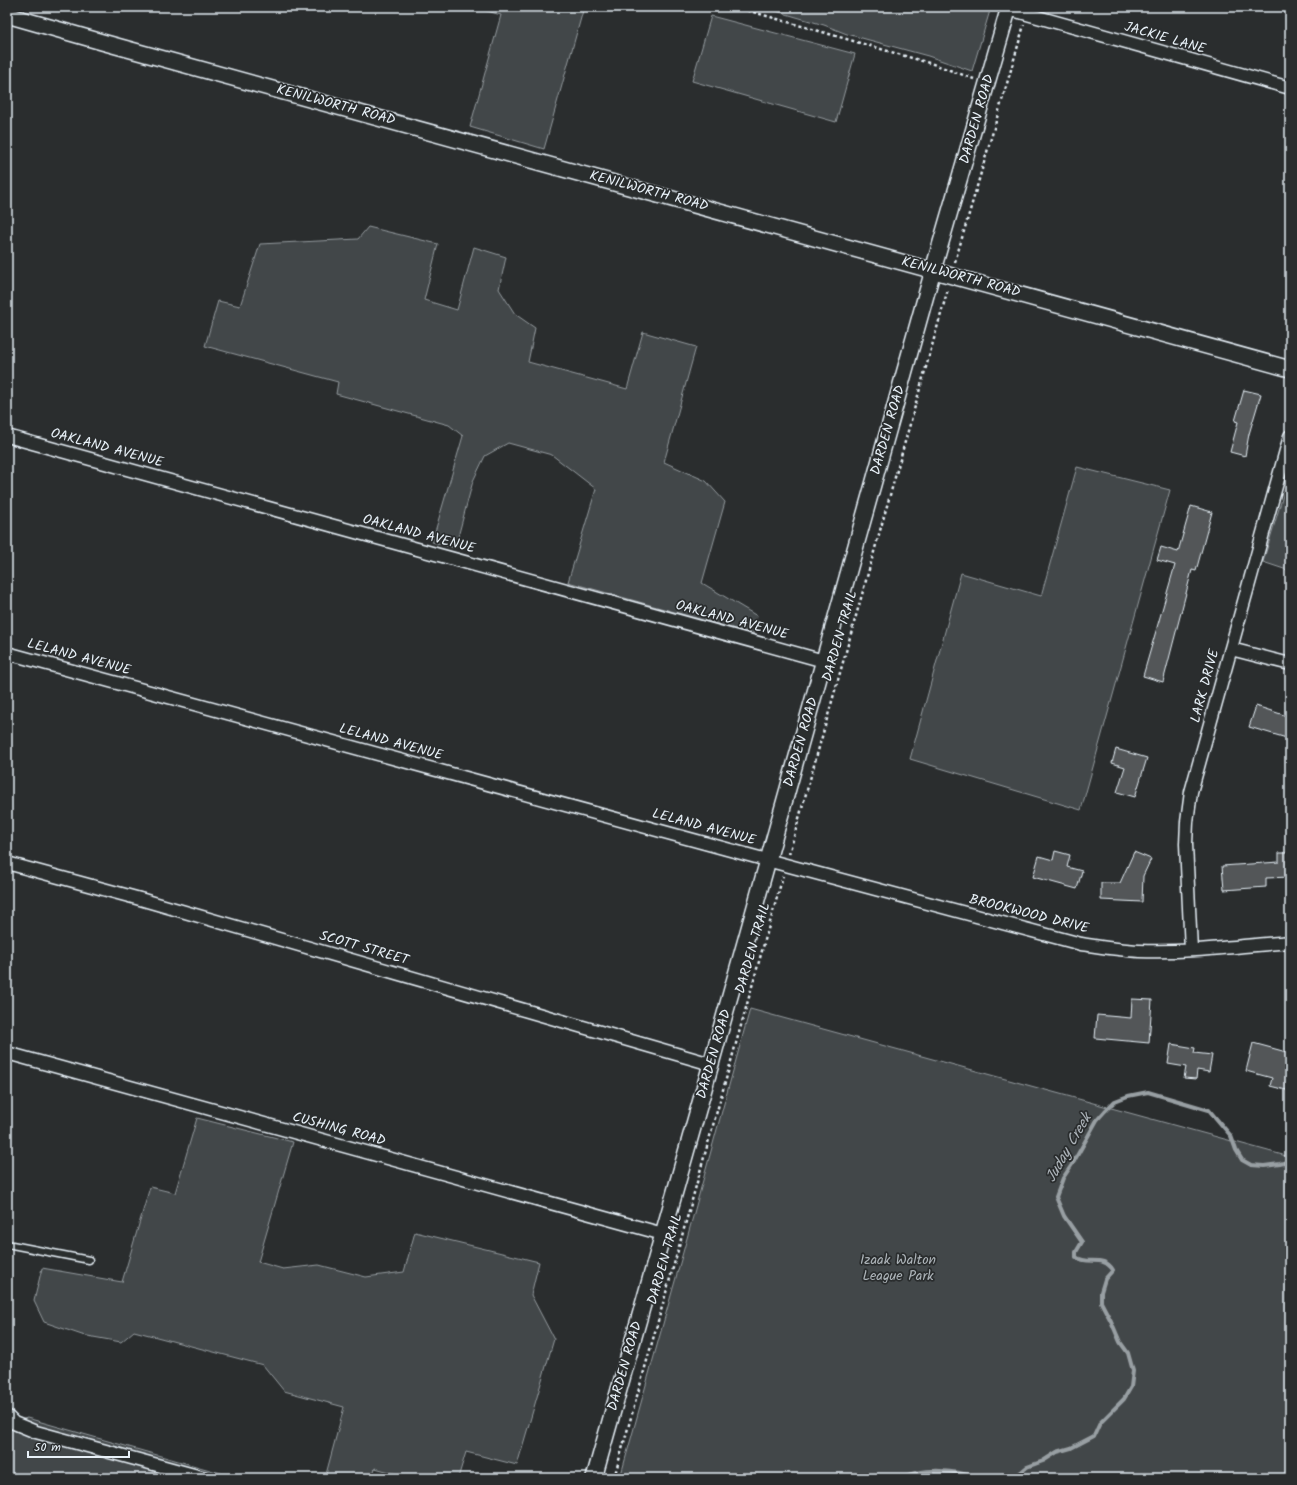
<svg xmlns="http://www.w3.org/2000/svg" width="1297" height="1485" font-family="Kalam,sans-serif">
	<style>
		.green { fill: #424648; stroke: #959ca0 }
		.lines { fill: none; stroke-linecap: round; stroke-linejoin: round }
		.stream { stroke: #989fa3; stroke-width: 4 }
		.building { fill: #535759; stroke: #e8f1f8 }
		.service-casing { stroke: #e8f1f8; stroke-width: 9 }
		.minor-casing { stroke: #e8f1f8; stroke-width: 15 }
		.tertiary-casing { stroke: #e8f1f8; stroke-width: 18 }
		.path { stroke: #e8f1f8; stroke-width: 2.5; stroke-dasharray: 3 3; stroke-linecap: butt }
		.service { stroke: #2a2d2e; stroke-width: 6 }
		.minor { stroke: #2a2d2e; stroke-width: 12 }
		.tertiary { stroke: #2a2d2e; stroke-width: 15 }
		.labels { text-anchor: middle; dominant-baseline: central; stroke-width: 3.5; stroke-linejoin: round; paint-order: stroke }
		.street-label { font-size: 14px; fill: #e8f1f8; stroke: #2a2d2e }
		.park-label { font-size: 14px; fill: #aeb5ba; stroke: #2a2d2e }
		.water-label { font-size: 15px; font-style: italic; fill: #acb3b9; stroke: #2a2d2e }
	</style>
	<rect width="100%" height="100%" fill="#2a2d2e"/>
	<filter id="ink" filterUnits="userSpaceOnUse"><feTurbulence type="fractalNoise" baseFrequency=".025" numOctaves="2"/><feDisplacementMap in="SourceGraphic" scale="8" xChannelSelector="R" yChannelSelector="G"/><feConvolveMatrix kernelMatrix="1 2 1 2 8 2 1 2 1" color-interpolation-filters="sRGB"/></filter>
	<g filter="url(#ink)">
		<!-- green -->
		<path class="green" d="M473,7H584L544,149L470,127L501,15Z
			M762,7H991L972,71L928,56L847,34L824,25Z
			M711,16L855,54L836,122L692,81Z
			M368,227L438,244L424,300L457,310L474,247L506,257L499,289L515,314L535,328L528,362L627,389L643,332L696,347L664,462L706,481L725,502L702,583L757,616L753,634L568,582L596,489L552,455L508,443L485,456L473,481L455,548L432,542L463,436L449,425L336,394L338,382L205,346L218,301L240,306L260,244L358,239Z
			M1077,467L1170,490L1081,810L910,759L961,573L1041,596Z
			M1290,472V571L1263,562Z
			M750,1009L1290,1157V1478H620L694,1213Z
			M197,1118L293,1142L258,1262L283,1269L319,1265L366,1277L404,1272L415,1232L539,1262L531,1295L554,1339L517,1465L466,1452L458,1478H412L375,1468L372,1478H325L344,1407L284,1391L263,1365L134,1331L121,1342L82,1335L44,1322L34,1301L42,1268L122,1282L150,1187L175,1193Z
			M27,1418L238,1478H7V1424Z"/>
		<g class="lines">
			<!-- stream -->
			<path class="stream" d="M902,1478C925,1467 955,1470 978,1478
				M1014,1478L1027,1467L1043,1461L1057,1452L1071,1448L1094,1436L1100,1423L1124,1399L1131,1387L1133,1371L1128,1353L1120,1342L1111,1321L1101,1302V1292L1105,1279L1113,1270C1103,1254 1088,1266 1076,1257V1252L1082,1242L1064,1216L1056,1197L1063,1178L1073,1163L1097,1120L1105,1111L1115,1101L1128,1096L1148,1092L1209,1110L1231,1136L1236,1150L1242,1160L1251,1165L1264,1166L1280,1164L1290,1161"/>
		</g>
		<!-- building -->
		<path class="building" d="M1244,390L1261,394L1249,434L1245,456L1230,452L1238,422L1235,421Z
			M1191,506L1212,512L1196,571L1192,570L1163,682L1143,676L1175,565L1157,560L1161,547L1178,552Z
			M1256,706L1290,717V739L1249,727Z
			M1116,749L1147,758L1135,797L1117,792L1125,767L1112,763Z
			M1055,851L1070,855L1067,867L1082,871L1077,889L1033,877L1039,856L1053,860Z
			M1134,852L1151,859L1143,876L1142,902L1101,900V883H1120Z
			M1279,853H1290V877L1266,878V887L1224,890L1222,866L1279,862Z
			M1132,999L1152,1000L1149,1043L1095,1038L1097,1015L1131,1018Z
			M1253,1043L1290,1053V1091L1270,1086L1272,1078L1246,1071Z
			M1171,1044L1195,1048L1194,1053L1212,1055L1209,1072L1197,1070L1196,1079L1184,1078L1186,1067L1168,1064Z"/>
		<g class="lines">
			<defs>
				<path id="service" d="M7,1244L89,1260"/>
				<path id="minor" d="M1009,9L1290,88
					M7,436L824,661
					M1231,649L1290,664
					M7,653L767,860L1081,944C1101,947 1120,950 1139,951C1189,953 1240,946 1290,942
					M7,863L140,899L711,1064
					M1191,950L1186,844L1187,822L1191,792L1290,436
					M7,1053L663,1234
					M7,1416L14,1423L36,1432L205,1478"/>
				<path id="tertiary" d="M7,15L102,42L1290,369
					M594,1478L711,1064L933,270L1009,7"/>
			</defs>
			<!-- service casing -->
			<use href="#service" class="service-casing"/>
			<!-- minor casing -->
			<use href="#minor" class="minor-casing"/>
			<!-- tertiary casing -->
			<use href="#tertiary" class="tertiary-casing"/>
			<!-- path -->
			<path class="path" d="M736,7L936,65L974,79
				M955,262L1024,25
				M789,854L948,289
				M614,1478L783,876"/>
			<!-- service -->
			<use href="#service" class="service"/>
			<!-- minor -->
			<use href="#minor" class="minor"/>
			<!-- tertiary -->
			<use href="#tertiary" class="tertiary"/>
		</g>
	</g>
	<g class="labels">
		<!-- street labels -->
		<g class="street-label">
			<text transform="translate(1165 38) rotate(16)">JACKIE LANE</text>
			<text transform="translate(336 105) rotate(15)">KENILWORTH ROAD</text>
			<text transform="translate(977 119) rotate(-74)">DARDEN ROAD</text>
			<text transform="translate(649 191) rotate(15)">KENILWORTH ROAD</text>
			<text transform="translate(961 277) rotate(15)">KENILWORTH ROAD</text>
			<text transform="translate(888 430) rotate(-74)">DARDEN ROAD</text>
			<text transform="translate(107 448) rotate(15)">OAKLAND AVENUE</text>
			<text transform="translate(419 534) rotate(15)">OAKLAND AVENUE</text>
			<text transform="translate(732 620) rotate(15)">OAKLAND AVENUE</text>
			<text transform="translate(840 636) rotate(-74)">DARDEN TRAIL</text>
			<text transform="translate(79 657) rotate(15)">LELAND AVENUE</text>
			<text transform="translate(1205 686) rotate(-75)">LARK DRIVE</text>
			<text transform="translate(391 742) rotate(15)">LELAND AVENUE</text>
			<text transform="translate(801 742) rotate(-74)">DARDEN ROAD</text>
			<text transform="translate(704 827) rotate(15)">LELAND AVENUE</text>
			<text transform="translate(1029 914) rotate(14)">BROOKWOOD DRIVE</text>
			<text transform="translate(364 948) rotate(16)">SCOTT STREET</text>
			<text transform="translate(753 948) rotate(-74)">DARDEN TRAIL</text>
			<text transform="translate(714 1054) rotate(-74)">DARDEN ROAD</text>
			<text transform="translate(339 1129) rotate(15)">CUSHING ROAD</text>
			<text transform="translate(665 1259) rotate(-74)">DARDEN TRAIL</text>
			<text transform="translate(625 1366) rotate(-74)">DARDEN ROAD</text>
		</g>
		<!-- park labels -->
		<g class="park-label">
			<text x="898" y="1260">Izaak Walton<tspan x="898" dy="16">League Park</tspan></text>
		</g>
		<!-- water labels -->
		<g class="water-label">
			<text transform="translate(1069 1148) rotate(-60)">Juday Creek</text>
		</g>
	</g>
	<!-- margin -->
	<rect width="1297" height="1485" fill="none" stroke="#2a2d2e" stroke-width="24"/>
	<rect x="12" y="12" width="1273" height="1461" fill="none" stroke="#e8f1f8" stroke-width="1.5" filter="url(#ink)"/>
	<!-- scale -->
	<path d="M28 1451v6h101v-6" fill="none" stroke="#e8f1f8" stroke-width="2"/>
	<text x="34" y="1451" font-size="12" fill="#e8f1f8" stroke="#2a2d2e" stroke-width="3" paint-order="stroke">50 m</text>
</svg>
